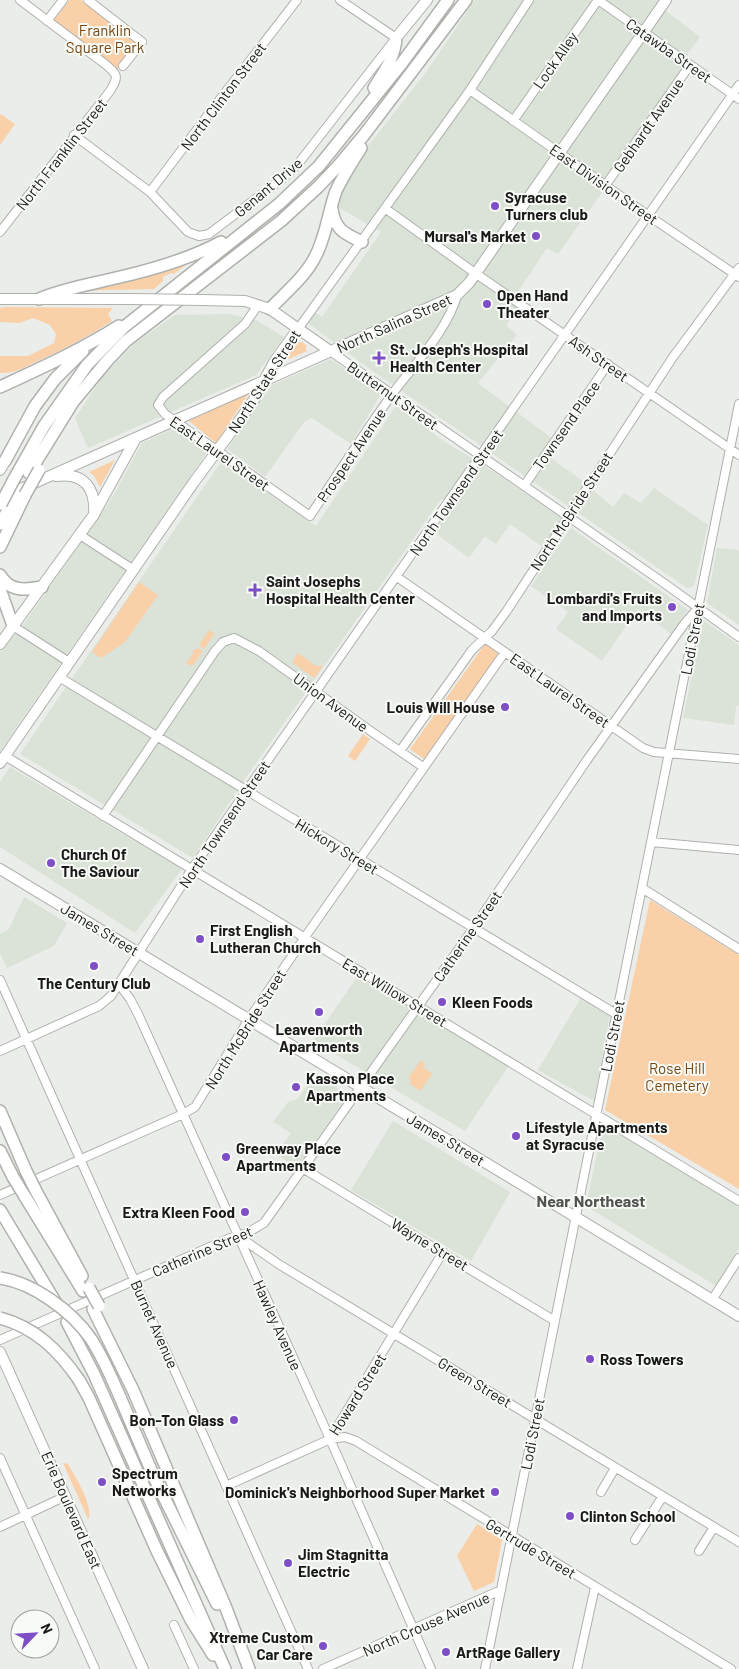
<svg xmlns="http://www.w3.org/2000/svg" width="739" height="1669" font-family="Barlow,sans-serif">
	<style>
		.built { fill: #dbe2d7 }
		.green { fill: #f9d0a8 }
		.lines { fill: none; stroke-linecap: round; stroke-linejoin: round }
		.minor-casing { stroke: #afb1ad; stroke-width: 10 }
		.major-casing { stroke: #afb1ad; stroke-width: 12 }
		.highway-casing { stroke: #afb1ad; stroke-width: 14 }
		.minor { stroke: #fff; stroke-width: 8 }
		.major { stroke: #fff; stroke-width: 10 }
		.highway { stroke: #fff; stroke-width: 11 }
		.major-bridge-casing { stroke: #afb1ad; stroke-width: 12; stroke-linecap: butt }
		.highway-bridge-casing { stroke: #afb1ad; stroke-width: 14; stroke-linecap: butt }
		.major-bridge { stroke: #fff; stroke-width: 10 }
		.highway-bridge { stroke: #fff; stroke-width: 11 }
		.poi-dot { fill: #7d4ec6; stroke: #f8faf6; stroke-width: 2 }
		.labels { text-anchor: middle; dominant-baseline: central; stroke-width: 4; stroke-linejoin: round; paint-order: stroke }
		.park-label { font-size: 15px; fill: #734814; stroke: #f8faf6 }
		.street-label { font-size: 15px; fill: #191a19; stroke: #f8faf6 }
		.poi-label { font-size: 15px; font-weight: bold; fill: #191a19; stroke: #f8faf6; text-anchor: start }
		.neighbourhood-label { font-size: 16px; font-weight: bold; fill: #51534f; stroke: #f8faf6 }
	</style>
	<rect width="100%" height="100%" fill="#eaede9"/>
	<!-- built -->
	<path class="built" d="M475,0H590L598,6L603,0H659L657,4L700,37L688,53L689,70L614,179L603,191L558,254L547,248L517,293L525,300L506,325L517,335L478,383L553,439L544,453L580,479L613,507L624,493L641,503L654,488L708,525L694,586L687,588L367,367L308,323L315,312L322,317L381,232L338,207L350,169L427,71Z
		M228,314L256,320L284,337L256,375L88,448L75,418L103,376L134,344L175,315Z
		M331,359L381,394L351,444L312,418L304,422L265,477L227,449L272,385Z
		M396,406L448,444L482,464L563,519L543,547L510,524L496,544L485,536L469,558L434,532L453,505L441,499L245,779L193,858L20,754L221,462L316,526Z
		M175,428L207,452L0,751V652L23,625L112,498L142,443Z
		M571,528L688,610L671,634L638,609L602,661L556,629L568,612L531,586Z
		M717,548L739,550V625L707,603Z
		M703,620L739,645V706H736L734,725L683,718Z
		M10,767L182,869L135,933L0,847V782Z
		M24,897L67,923L54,946L7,968L0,953V934L9,929Z
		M357,977L420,1012L508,1067L465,1131L313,1041Z
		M582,996L610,1015L594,1101L538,1070Z
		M315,1075L349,1094L297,1168L276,1154L291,1133L273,1122L288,1102L297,1099Z
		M393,1121L510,1192L471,1261L351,1190Z
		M603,1124L739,1206V1248L716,1286L586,1206Z"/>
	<!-- green -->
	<path class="green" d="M69,0H81L137,43L118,69L54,20Z
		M1,114L15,124L0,145V116Z
		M189,262L174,274L171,273L163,277V281L154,289L69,291Z
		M4,307L113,308L108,314L112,321C88,336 65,349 40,360C24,367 18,373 0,373V356H28L54,343L56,334L50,325L33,318L20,323L0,322V308Z
		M299,342H302L307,346L305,348L307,351L286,360L285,359Z
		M249,393L216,443L189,421Z
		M115,460L100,487L94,476L89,472Z
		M139,582L158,595L125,642L101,658L92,652Z
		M209,630L214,634L204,649L199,645Z
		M485,644L499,654L424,759L410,749Z
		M197,648L203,651L192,666L186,663L194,653L192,652Z
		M298,653L316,666H323L314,678L292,662Z
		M363,734L370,739L355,761L348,756Z
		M650,900L739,955V1189L605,1110Z
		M421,1060L425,1064L423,1067L432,1074L420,1091L409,1083L411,1081L409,1077Z
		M63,1463L68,1464C76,1478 92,1503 89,1518L88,1519Z
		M477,1524L502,1540L494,1582L474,1591L457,1556Z"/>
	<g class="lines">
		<defs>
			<path id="minor" d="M88,0L142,42L123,66
				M598,0L739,99
				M47,21L63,0
				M470,90L649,216L739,277
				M513,121L598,0
				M74,135L150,192L188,232L199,236L209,234L282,179L298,164L396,38L340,0
				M605,186L690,65
				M150,192L214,107L297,0
				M386,209L475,273L739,455
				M0,232L110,91C119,76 118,75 105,64L20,0
				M258,305L245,324L163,397L158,405L165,414L310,516C337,475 364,433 393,393C413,366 449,328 457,295
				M298,329L470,90L529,0
				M330,351L661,581L739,637
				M524,486L608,364
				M80,535L134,570
				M397,577L643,748L654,752L739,759
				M13,626L69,662
				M59,677L616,1014
				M400,751L472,650L492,631L506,612L673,357L739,268
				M5,756L739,1201
				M103,816L215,651L223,642L234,638L259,651L372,732L423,767
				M651,842L739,850
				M642,888L739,949
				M0,980L308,1669
				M119,984L130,999L138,1014L330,1439L431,1669
				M0,1051L99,1006L111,996L192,869L739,85
				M304,1169L555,1321
				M0,1195L183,1114L195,1107L249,1019L305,937L505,652
				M238,1236L280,1265L739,1542
				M712,1300L739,1258
				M0,1340L230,1238L247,1233L264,1223L473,929L587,760L685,623L697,609
				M330,1439L345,1437L356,1441L731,1669
				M0,1458L95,1669
				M226,1486L326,1441L331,1437L443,1252
				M601,1492L615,1468
				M0,1527L66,1496
				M635,1540L663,1496
				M699,1551L714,1527
				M174,1625L194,1669
				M323,1669L501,1590
				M485,1669L739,404
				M577,1669L595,1587"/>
			<path id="major" d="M396,38L427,0
				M0,299H132
				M202,300L245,301L270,309L330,351
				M0,470L5,461
				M56,476C84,472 96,488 94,515
				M5,496L457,295L469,283L666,0
				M0,644L93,516L136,438
				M0,763L194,482L242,417L255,398L274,362L298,329
				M0,869L739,1316
				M0,1352L143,1669"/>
			<path id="highway" d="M374,88C384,72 395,57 396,38
				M332,209C335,230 344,233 362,242
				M39,299C65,288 92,284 120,277C155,269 189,259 221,242
				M270,309C285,293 305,277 315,257C326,237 328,213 336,191C343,176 352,162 361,148
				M0,387C41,368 81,350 119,326
				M5,461L35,406L55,379L83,351
				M29,473L73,402L107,361L126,341L281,221L318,187L338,166L364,135L466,0
				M13,481L44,426L87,365L124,327L279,204L319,166L402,63L448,0
				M0,524L16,496
				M0,547L25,495
				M0,575C10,592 25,590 42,587
				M0,589L13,626
				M0,1111L26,1171
				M0,1151L13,1177
				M36,1191L82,1276
				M24,1195L83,1291
				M0,1210L56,1303
				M93,1309L133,1390L226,1608L249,1669
				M67,1322L94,1374L225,1669
				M79,1380L89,1398L157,1551L191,1620L213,1655
				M120,1397L154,1477L217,1604"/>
		</defs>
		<!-- minor casing -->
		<use href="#minor" class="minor-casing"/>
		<!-- major casing -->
		<use href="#major" class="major-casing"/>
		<!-- highway casing -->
		<use href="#highway" class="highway-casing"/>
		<!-- minor -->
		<use href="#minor" class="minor"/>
		<!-- major -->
		<use href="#major" class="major"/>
		<!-- highway -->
		<use href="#highway" class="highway"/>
		<defs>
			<path id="major-bridge" d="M132,299L202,300"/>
			<path id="highway-bridge" d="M25,495L39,470
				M1,504L13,481
				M26,1171L36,1191
				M13,1177L24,1195
				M0,1278C33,1283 72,1311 91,1339C103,1357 111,1377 120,1397
				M89,1288L99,1306
				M0,1318C35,1327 59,1351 79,1380"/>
		</defs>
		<!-- major-bridge casing -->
		<use href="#major-bridge" class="major-bridge-casing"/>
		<!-- highway-bridge casing -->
		<use href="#highway-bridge" class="highway-bridge-casing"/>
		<!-- major-bridge -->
		<use href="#major-bridge" class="major-bridge"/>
		<!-- highway-bridge -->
		<use href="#highway-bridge" class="highway-bridge"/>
	</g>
	<!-- markers -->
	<g class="poi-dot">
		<circle cx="495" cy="206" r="5"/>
		<circle cx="536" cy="236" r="5"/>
		<circle cx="487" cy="304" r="5"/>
		<path d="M376.5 350.5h5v5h5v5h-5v5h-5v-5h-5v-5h5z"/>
		<path d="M252.5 582.5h5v5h5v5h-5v5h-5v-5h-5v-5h5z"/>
		<circle cx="672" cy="607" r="5"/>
		<circle cx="505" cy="707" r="5"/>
		<circle cx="51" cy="863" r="5"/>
		<circle cx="200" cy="939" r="5"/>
		<circle cx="94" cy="966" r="5"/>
		<circle cx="442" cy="1002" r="5"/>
		<circle cx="319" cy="1012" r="5"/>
		<circle cx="296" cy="1087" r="5"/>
		<circle cx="516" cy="1136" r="5"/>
		<circle cx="226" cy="1157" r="5"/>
		<circle cx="245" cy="1212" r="5"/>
		<circle cx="590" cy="1359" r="5"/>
		<circle cx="234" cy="1420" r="5"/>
		<circle cx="102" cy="1482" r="5"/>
		<circle cx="495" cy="1492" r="5"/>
		<circle cx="570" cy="1516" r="5"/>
		<circle cx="288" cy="1563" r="5"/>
		<circle cx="323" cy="1646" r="5"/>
		<circle cx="446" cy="1652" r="5"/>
	</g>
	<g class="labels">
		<!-- park labels -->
		<g class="park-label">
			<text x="105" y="30">Franklin<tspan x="105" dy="17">Square Park</tspan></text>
			<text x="677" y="1068">Rose Hill<tspan x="677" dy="17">Cemetery</tspan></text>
		</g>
		<!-- street labels -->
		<g class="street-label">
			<text transform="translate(669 50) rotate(35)">Catawba Street</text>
			<text transform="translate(555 60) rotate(-55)">Lock Alley</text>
			<text transform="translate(223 96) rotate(-53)">North Clinton Street</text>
			<text transform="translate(648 125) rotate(-55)">Gebhardt Avenue</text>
			<text transform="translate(61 154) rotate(-52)">North Franklin Street</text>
			<text transform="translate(604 184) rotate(35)">East Division Street</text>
			<text transform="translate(268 187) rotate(-40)">Genant Drive</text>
			<text transform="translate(394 323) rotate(-24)">North Salina Street</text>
			<text transform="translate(599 358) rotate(35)">Ash Street</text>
			<text transform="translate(264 381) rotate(-57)">North State Street</text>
			<text transform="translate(393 395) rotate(35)">Butternut Street</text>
			<text transform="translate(566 425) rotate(-55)">Townsend Place</text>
			<text transform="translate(220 453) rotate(35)">East Laurel Street</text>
			<text transform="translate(351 455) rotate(-56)">Prospect Avenue</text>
			<text transform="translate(456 492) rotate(-55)">North Townsend Street</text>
			<text transform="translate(571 511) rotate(-57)">North McBride Street</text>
			<text transform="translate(692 639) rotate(-79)">Lodi Street</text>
			<text transform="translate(560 690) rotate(35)">East Laurel Street</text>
			<text transform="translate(331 702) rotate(36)">Union Avenue</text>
			<text transform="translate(224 824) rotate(-56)">North Townsend Street</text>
			<text transform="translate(337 846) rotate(31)">Hickory Street</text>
			<text transform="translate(100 929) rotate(31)">James Street</text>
			<text transform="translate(467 936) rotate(-55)">Catherine Street</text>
			<text transform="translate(395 992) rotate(31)">East Willow Street</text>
			<text transform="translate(245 1029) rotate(-58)">North McBride Street</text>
			<text transform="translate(612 1036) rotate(-79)">Lodi Street</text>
			<text transform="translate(446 1139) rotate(31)">James Street</text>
			<text transform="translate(430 1244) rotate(31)">Wayne Street</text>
			<text transform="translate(202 1251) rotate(-23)">Catherine Street</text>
			<text transform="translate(155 1324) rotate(66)">Burnet Avenue</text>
			<text transform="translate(278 1325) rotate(66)">Hawley Avenue</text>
			<text transform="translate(475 1382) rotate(31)">Green Street</text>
			<text transform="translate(357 1394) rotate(-58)">Howard Street</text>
			<text transform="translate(532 1434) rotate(-79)">Lodi Street</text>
			<text transform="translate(72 1510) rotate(66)">Erie Boulevard East</text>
			<text transform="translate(531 1548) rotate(31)">Gertrude Street</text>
			<text transform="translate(426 1624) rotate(-24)">North Crouse Avenue</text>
		</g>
		<!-- poi labels -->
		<g class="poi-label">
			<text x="505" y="197">Syracuse<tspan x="505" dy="17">Turners club</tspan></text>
			<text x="526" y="236" text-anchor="end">Mursal's Market</text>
			<text x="497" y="295">Open Hand<tspan x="497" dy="17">Theater</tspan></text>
			<text x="390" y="349">St. Joseph's Hospital<tspan x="390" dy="17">Health Center</tspan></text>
			<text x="266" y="581">Saint Josephs<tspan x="266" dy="17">Hospital Health Center</tspan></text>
			<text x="662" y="598" text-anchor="end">Lombardi's Fruits<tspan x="662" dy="17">and Imports</tspan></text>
			<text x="495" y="707" text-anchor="end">Louis Will House</text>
			<text x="61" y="854">Church Of<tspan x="61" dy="17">The Saviour</tspan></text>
			<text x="210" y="930">First English<tspan x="210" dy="17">Lutheran Church</tspan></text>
			<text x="94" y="983" text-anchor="middle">The Century Club</text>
			<text x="452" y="1002">Kleen Foods</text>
			<text x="319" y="1029" text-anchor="middle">Leavenworth<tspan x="319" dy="17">Apartments</tspan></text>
			<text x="306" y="1078">Kasson Place<tspan x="306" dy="17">Apartments</tspan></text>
			<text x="526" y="1127">Lifestyle Apartments<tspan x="526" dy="17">at Syracuse</tspan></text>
			<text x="236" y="1148">Greenway Place<tspan x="236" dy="17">Apartments</tspan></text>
			<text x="235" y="1212" text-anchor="end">Extra Kleen Food</text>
			<text x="600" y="1359">Ross Towers</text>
			<text x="224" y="1420" text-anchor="end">Bon-Ton Glass</text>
			<text x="112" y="1473">Spectrum<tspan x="112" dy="17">Networks</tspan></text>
			<text x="485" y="1492" text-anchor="end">Dominick's Neighborhood Super Market</text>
			<text x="580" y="1516">Clinton School</text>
			<text x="298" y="1554">Jim Stagnitta<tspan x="298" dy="17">Electric</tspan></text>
			<text x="313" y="1637" text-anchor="end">Xtreme Custom<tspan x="313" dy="17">Car Care</tspan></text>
			<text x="456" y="1652">ArtRage Gallery</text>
		</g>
		<!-- neighbourhood labels -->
		<g class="neighbourhood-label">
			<text x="591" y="1200">Near Northeast</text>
		</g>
	</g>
	<!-- north arrow -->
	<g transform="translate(35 1634) rotate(65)"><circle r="24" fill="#f8faf6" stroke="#9fa09e"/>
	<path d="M0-4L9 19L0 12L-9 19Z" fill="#7d4ec6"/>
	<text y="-8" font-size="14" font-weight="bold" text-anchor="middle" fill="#191a19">N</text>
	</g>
</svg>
